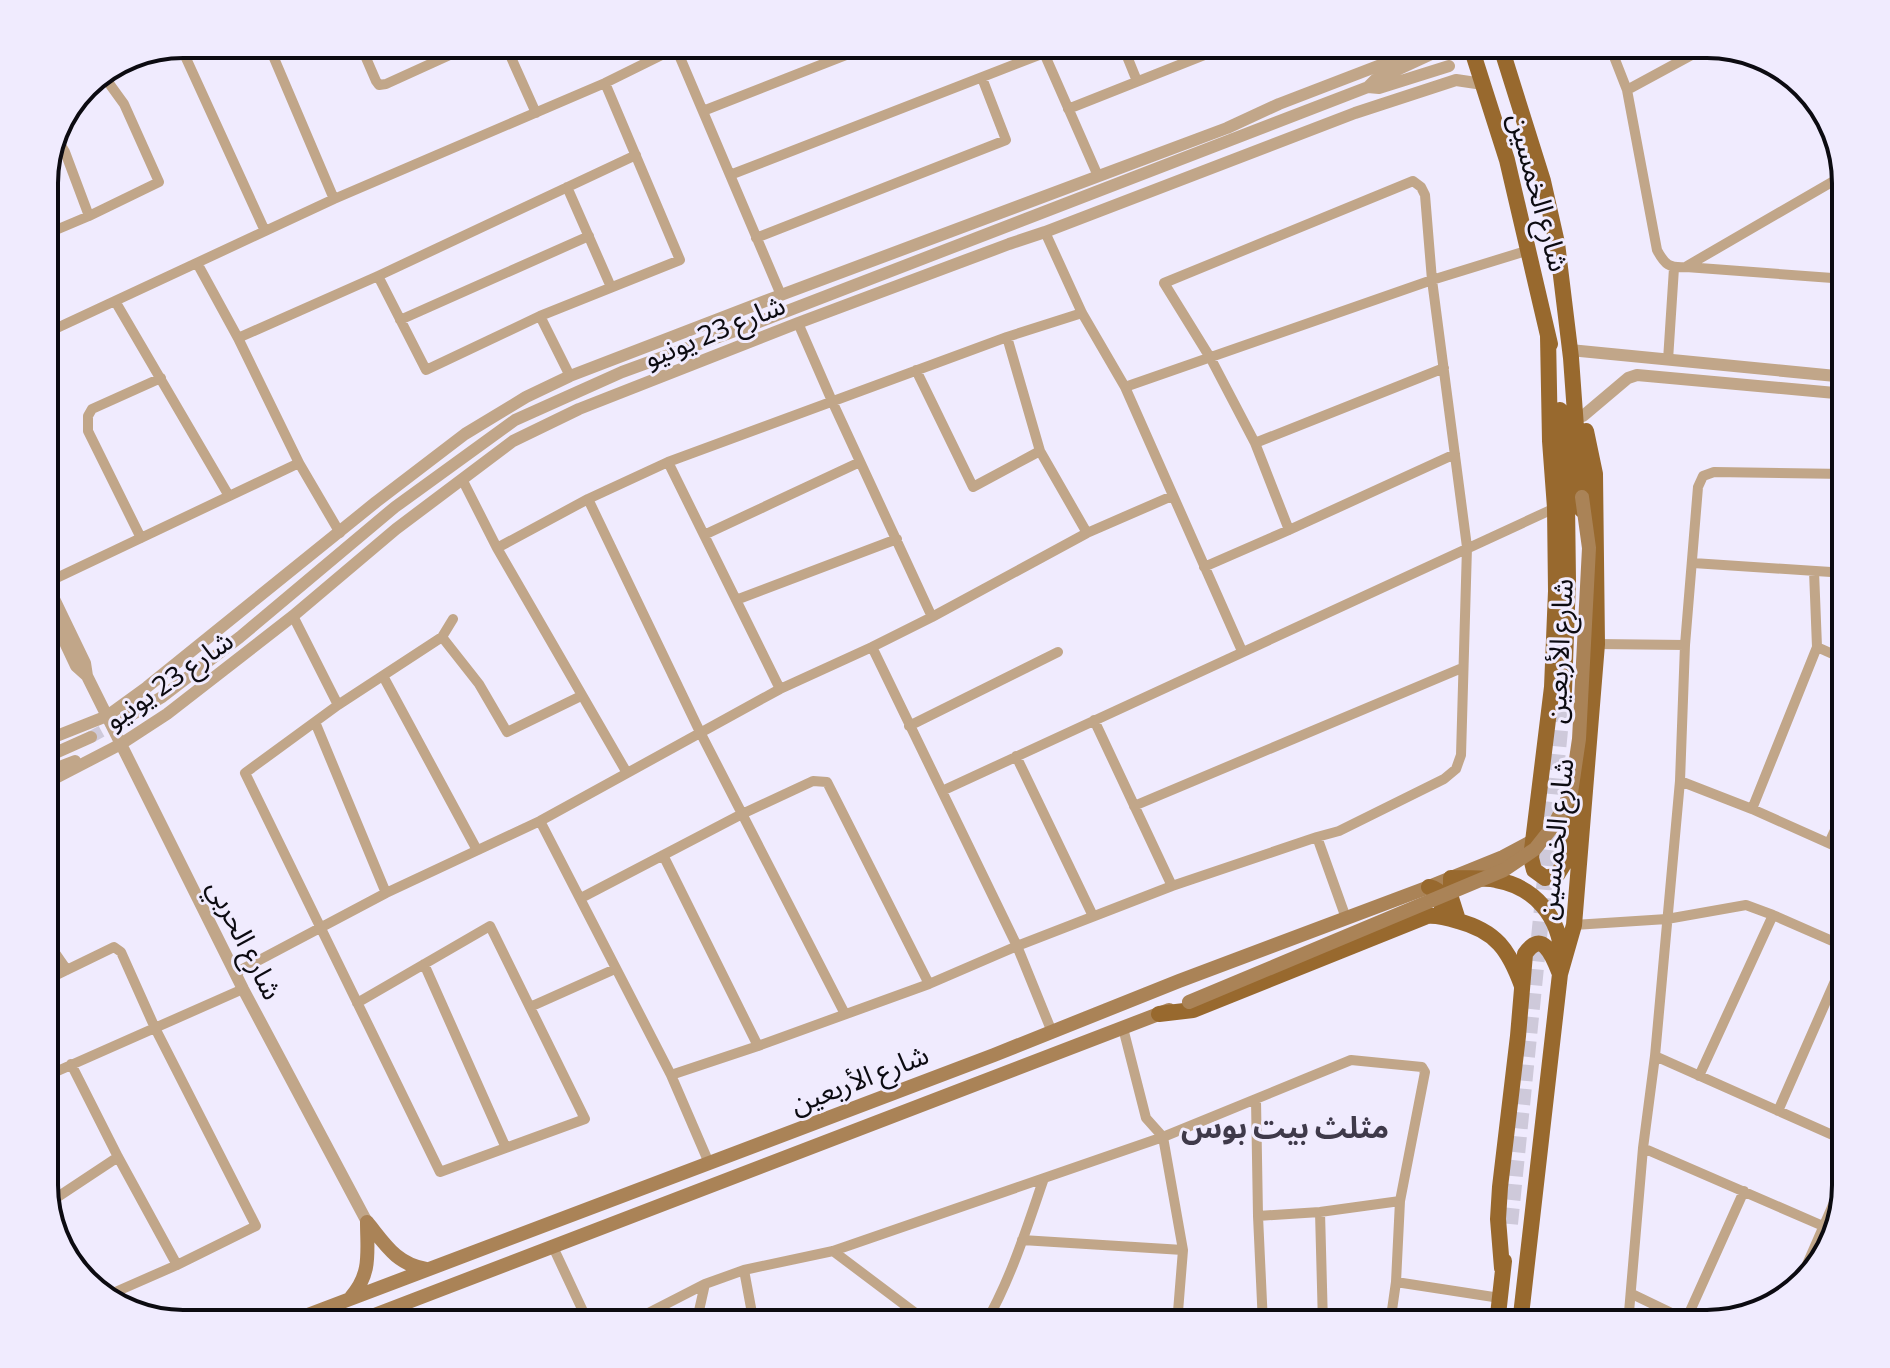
<svg xmlns="http://www.w3.org/2000/svg" width="1890" height="1368" font-family="Commissioner,'Noto Sans Arabic',sans-serif">
	<style>
		.lines { fill: none; stroke-linecap: round; stroke-linejoin: round }
		.tertiary-tunnel { stroke: #cec9da; stroke-width: 12; stroke-dasharray: 12 6; stroke-linecap: butt }
		.primary-tunnel { stroke: #cec9da; stroke-width: 16; stroke-dasharray: 16 8; stroke-linecap: butt }
		.minor { stroke: #c1a689; stroke-width: 10 }
		.tertiary { stroke: #c1a689; stroke-width: 12 }
		.secondary { stroke: #aa8357; stroke-width: 14 }
		.primary { stroke: #98692e; stroke-width: 16 }
		.secondary-bridge { stroke: #aa8357; stroke-width: 14 }
		.labels { text-anchor: middle; dominant-baseline: central; stroke-width: 6; stroke-linejoin: round; paint-order: stroke }
		.street-label { font-size: 28px; fill: #0c0b11; stroke: #f0ebfe }
		.neighbourhood-label { font-size: 30px; font-weight: bold; fill: #3f3a4a; stroke: #f0ebfe }
		.rim { fill: none; stroke: #0c0b11; stroke-width: 4 }
	</style>
	<rect width="100%" height="100%" fill="#f0ebfe"/>
	<g class="lines">
		<!-- tertiary-tunnel -->
		<path class="tertiary-tunnel" d="M91,737L126,718"/>
		<!-- primary-tunnel -->
		<path class="primary-tunnel" d="M1510,1224L1564,691"/>
		<!-- minor -->
		<path class="minor" d="M268,44L334,199
			M360,44L376,81L379,85L386,84L474,44
			M505,44L536,113
			M1040,44L1098,176
			M1122,44L1137,81
			M1609,44L1627,90L1657,250C1665,265 1669,268 1686,267L1846,279
			M180,45L265,231
			M676,48L781,295
			M1627,90L1710,45
			M1068,109L1232,44
			M703,111L874,44
			M55,135L65,152L89,216
			M730,175L1044,53
			M567,187L611,287
			M1045,232L1082,313L1125,387L1242,651
			M44,235L89,216L159,182L124,104L103,75
			M756,238L1006,140L982,78
			M197,263L238,338L299,463L340,533
			M1687,266L1844,175
			M378,276L426,370L540,316L680,260L605,83
			M115,301L229,496
			M540,316L570,376
			M400,320L589,236
			M798,323L832,401L932,617
			M44,334L334,199L605,83L684,44
			M1007,337L1040,451L1087,533
			M238,338L378,276L636,155
			M1668,360L1674,268
			M916,370L973,487L1040,451
			M1125,387L1432,280L1529,250
			M1255,443L1444,368
			M668,462L780,689
			M462,479L497,548L627,773
			M588,499L700,732L845,1014
			M704,535L860,462
			M141,538L88,431V416L92,409L161,378
			M497,548L588,499L668,462L1007,337L1082,313
			M1693,563L1846,573
			M1204,567L1289,530L1455,454
			M46,583L299,463
			M736,600L897,539
			M293,616L338,705
			M442,637L479,684L507,732L581,696
			M1597,644L1685,645
			M872,647L1017,946L1052,1032
			M1817,647L1846,660
			M383,676L477,850
			M1094,720L1172,886
			M315,722L386,893
			M909,726L1058,652
			M1016,756L1093,916
			M1680,781L1752,809L1846,851
			M942,791L1555,508
			M1134,806L1462,668
			M1752,809L1817,647L1814,571
			M540,821L671,1075L709,1163
			M1317,837L1346,918
			M1829,843L1846,806
			M663,855L758,1046
			M581,898L742,814L813,781L827,782L929,984
			M1574,925L1667,919L1746,905L1773,915L1846,947
			M44,937L67,970
			M424,964L506,1148
			M235,973L386,893L540,821L780,689L872,647L932,617L1087,533L1172,496
			M44,981L114,947L121,952L155,1028L256,1226L177,1265L104,1297
			M357,1003L490,926L585,1119L440,1172L245,773L338,705L442,637L453,619
			M530,1007L615,969
			M1123,1028L1146,1118L1163,1137L1183,1250L1177,1324
			M1655,1056L1846,1141
			M71,1064L118,1157L177,1265
			M671,1075L758,1046L929,984L1017,946L1172,886L1317,837L1339,831L1444,779L1456,769L1461,755L1467,547L1432,280L1425,195L1421,187L1413,181L1164,283L1211,359L1255,443L1289,530
			M1699,1076L1773,915
			M44,1077L243,989
			M1256,1100L1258,1216L1263,1324
			M1778,1111L1846,956
			M1643,1148L1823,1226
			M47,1204L118,1157
			M1320,1212L1323,1324
			M1258,1216L1320,1212L1400,1201
			M1022,1240L1183,1250
			M553,1247L589,1324
			M833,1251L914,1312L934,1324
			M744,1270L754,1324
			M1396,1282L1500,1298
			M1798,1285L1846,1175
			M1632,1294L1686,1320L1744,1191
			M992,1312L1040,1324
			M627,1324L705,1284L744,1270L833,1251L1163,1137L1351,1060L1422,1067L1425,1072L1400,1201L1396,1282L1390,1324
			M696,1324L705,1284
			M902,1324L914,1312
			M985,1324C1011,1279 1027,1227 1044,1178
			M1628,1324L1643,1148L1655,1056L1680,781L1685,645L1698,487L1703,476L1714,472L1846,474"/>
		<!-- tertiary -->
		<path class="tertiary" d="M1368,87L1379,88L1449,66
			M1570,350L1846,377
			M1583,416L1628,378L1637,375L1846,394
			M44,578L85,663L87,676L243,989L367,1222
			M44,598L76,666L86,675
			M126,718L162,697L240,637L395,507L515,420L622,372L751,325L1368,87L1375,80L1442,49
			M44,741L107,716L147,687L376,502L465,434L526,397L570,376L781,295L1227,128L1279,104L1396,59L1424,44
			M44,758L91,737
			M44,773L75,761
			M44,784L121,744L167,714L293,616L396,529L513,441L579,409L798,323L1009,244L1045,232L1355,113L1456,80L1483,84"/>
		<!-- secondary -->
		<path class="secondary" d="M367,1222C385,1244 396,1264 426,1269
			M351,1297C372,1273 367,1252 367,1222
			M284,1324L994,1055L1179,981L1429,887L1503,857L1533,841L1535,833
			M351,1324L1169,1010"/>
		<!-- primary -->
		<path class="primary" d="M1470,44L1507,160L1550,344
			M1500,44L1543,181L1557,243L1571,358L1582,510
			M1548,336L1550,441L1555,508L1556,591L1552,687L1531,858L1534,870L1545,878L1557,875L1565,862L1569,793
			M1560,410L1567,503L1568,580L1564,691
			M1429,887C1440,890 1445,897 1442,908
			M1458,920L1451,898V878C1466,879 1482,877 1496,880C1536,887 1560,918 1562,957
			M1159,1014L1193,1010L1427,916C1437,915 1448,918 1458,921C1496,931 1509,950 1522,986
			M1502,1268L1498,1219L1500,1187L1518,1036L1525,954C1543,927 1554,959 1560,974
			M1497,1324L1504,1261
			M1520,1324L1560,974L1574,925L1597,644L1595,474L1586,431"/>
		<!-- secondary-bridge -->
		<path class="secondary-bridge" d="M1189,1002L1504,870L1535,849L1554,825L1571,793L1579,739L1589,548L1582,497"/>
	</g>
	<g class="labels">
		<!-- street labels -->
		<g class="street-label">
			<text transform="translate(1540 192) rotate(75)">شارع الخمسين</text>
			<text transform="translate(714 330) rotate(-22)">شارع 23 يونيو</text>
			<text transform="translate(1558 651) rotate(-87)">شارع الأربعين</text>
			<text transform="translate(168 679) rotate(-35)">شارع 23 يونيو</text>
			<text transform="translate(1554 839) rotate(-84)">شارع الخمسين</text>
			<text transform="translate(246 939) rotate(63)">شارع الحربي</text>
			<text transform="translate(859 1078) rotate(-21)">شارع الأربعين</text>
		</g>
		<!-- neighbourhood labels -->
		<g class="neighbourhood-label">
			<text x="1285" y="1125">مثلث بيت بوس</text>
		</g>
	</g>
	<!-- crop -->
	<path d="M0 0H1890V1368H0ZM183 58H1707A125 125 0 0 1 1832 183V1185A125 125 0 0 1 1707 1310H183A125 125 0 0 1 58 1185V183A125 125 0 0 1 183 58Z" fill="#f0ebfe" fill-rule="evenodd"/>
	<path class="rim" d="M183 58H1707A125 125 0 0 1 1832 183V1185A125 125 0 0 1 1707 1310H183A125 125 0 0 1 58 1185V183A125 125 0 0 1 183 58Z"/>
</svg>
